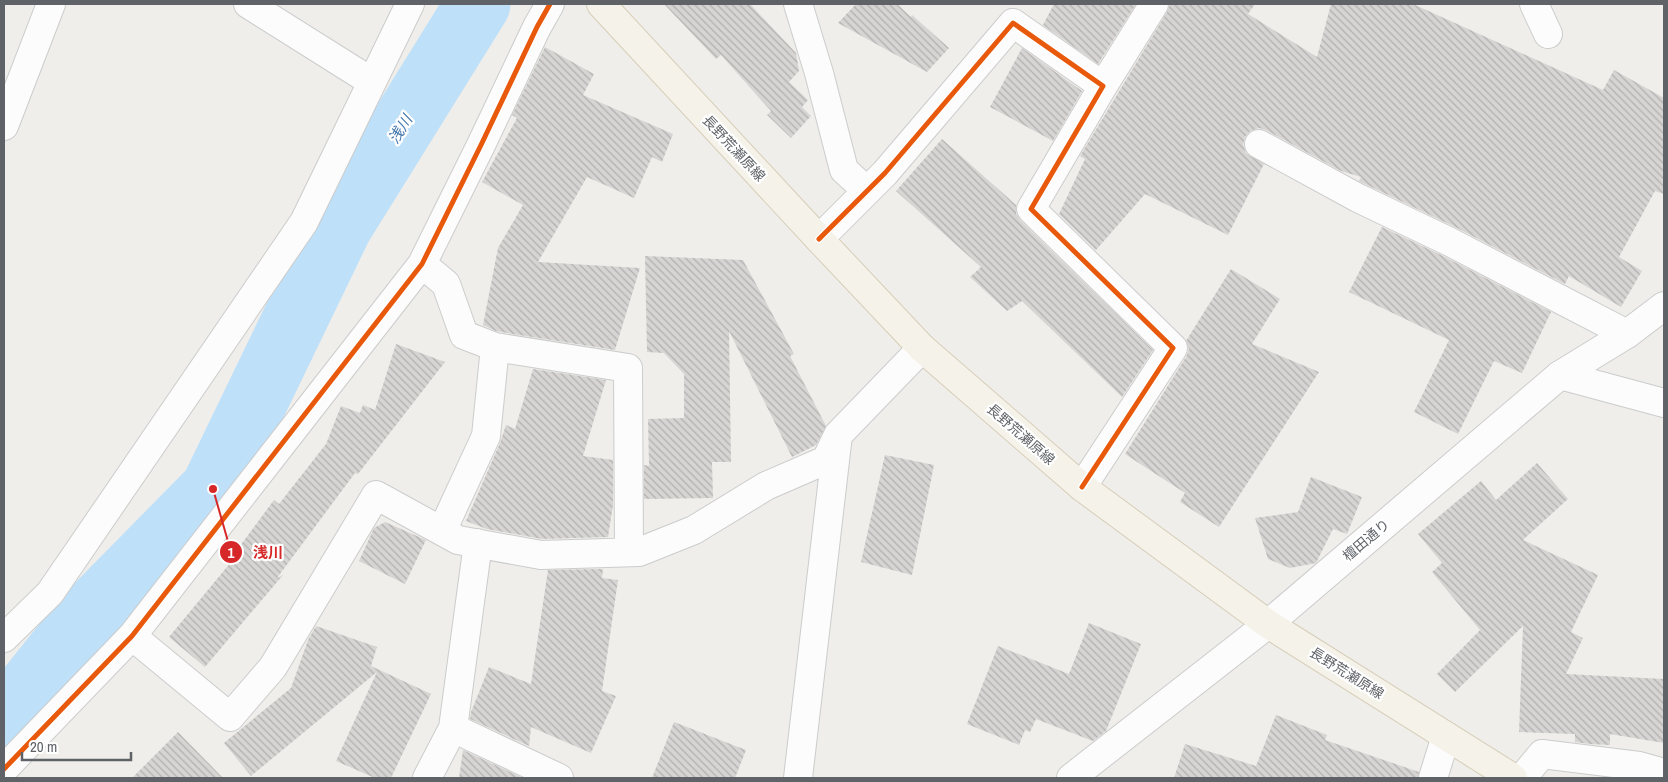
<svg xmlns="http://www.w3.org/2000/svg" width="1668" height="782" font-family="'Archivo Narrow','Noto Sans JP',sans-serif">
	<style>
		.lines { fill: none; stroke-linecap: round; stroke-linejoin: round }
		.river { stroke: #bfe0f9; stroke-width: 65 }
		.building { fill: url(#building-back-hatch) }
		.minor-casing { stroke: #cbcccc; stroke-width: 30 }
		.tertiary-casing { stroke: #cbcccc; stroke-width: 30 }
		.primary-casing { stroke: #d7ceb8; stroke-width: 30 }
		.minor { stroke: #fdfcfc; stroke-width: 28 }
		.tertiary { stroke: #fdfcfc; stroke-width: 28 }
		.primary { stroke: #f4f2e9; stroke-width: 28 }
		.cycleway-casing { stroke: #fff; stroke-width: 8 }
		.cycleway { stroke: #e8590c; stroke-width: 5 }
		.labels { text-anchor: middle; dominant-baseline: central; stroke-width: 4.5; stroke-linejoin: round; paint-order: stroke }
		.street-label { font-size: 14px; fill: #5f6368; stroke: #fff }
		.water-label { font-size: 15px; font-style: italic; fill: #4174aa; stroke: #fff }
		.leader { fill: none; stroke: #d62828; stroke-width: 2 }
		.callout-dot { fill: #d62828; stroke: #fff; stroke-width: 2 }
		.mark-label { font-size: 15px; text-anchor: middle; font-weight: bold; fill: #fff }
		.callout-label { font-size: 15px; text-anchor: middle; font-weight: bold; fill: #d62828; stroke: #fff; stroke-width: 4.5; stroke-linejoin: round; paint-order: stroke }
	</style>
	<defs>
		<pattern id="building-back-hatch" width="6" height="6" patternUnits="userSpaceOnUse" patternTransform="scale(1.25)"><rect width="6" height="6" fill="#d6d5d3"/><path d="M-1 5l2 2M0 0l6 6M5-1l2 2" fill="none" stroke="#b1b0af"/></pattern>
	</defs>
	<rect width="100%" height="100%" fill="#efeeea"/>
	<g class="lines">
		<!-- river -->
		<path class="river" d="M4,720L85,619L213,489L340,226L478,4"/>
	</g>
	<!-- building -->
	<path class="building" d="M664,4H750L796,53L799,71L789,82L808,100L802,107L811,116L791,138L767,115L771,111L721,55L716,59Z
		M856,4H897L911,17L912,15L949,48L927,72L838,23Z
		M1054,4H1136L1098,64L1043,25Z
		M1170,4H1255L1248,14L1317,57L1331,4H1413L1603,90L1614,70L1664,98V194L1655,191L1619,257L1642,271L1621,307L1569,276L1565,284L1455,227L1365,184L1359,181L1361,177L1341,171L1266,130L1259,128L1250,131L1245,137L1243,145L1246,153L1264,164L1228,235L1145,194L1096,250L1059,214L1085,159L1080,156L1167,12Z
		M545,47L594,74L583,95L673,134L662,162L652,157L634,198L587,177L538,262L640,268L615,350L513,334L496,331L483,325L498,248L523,205L482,182L517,118L512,115Z
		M1022,48L1082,91L1053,141L990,107Z
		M942,139L1016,205V214L1020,220L1153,350L1122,397L1022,301L1007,311L970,277L981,267L896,191Z
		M1382,227L1441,255L1551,312L1522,373L1494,361L1458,434L1414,412L1449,340L1349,292Z
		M645,256L743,260L794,354L790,356L826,426L816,445L792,457L729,331L731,462H712L713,498L644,499V465L649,466L648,419L684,418V374L664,353L647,352Z
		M1231,269L1280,299L1252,344L1319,372L1219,527L1180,502L1185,493L1125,454L1186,357L1189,349L1186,341Z
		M396,344L445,362L358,474L355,473L277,578L283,575L205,667L169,637L236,556L234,554L274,500L279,504L326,444L341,406L360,413L363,405L375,410Z
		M533,369L606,380L583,456L613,460V505L608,537L542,539L487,529L466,521L500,443L506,425L515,429Z
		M885,455L934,465L912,575L861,562Z
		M1537,463L1568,499L1523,540L1598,575L1571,632L1583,638L1566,674L1664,679V743L1610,734V745L1590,744L1575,742V734L1519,732L1523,626L1455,692L1437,674L1480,630L1432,572L1442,563L1418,534L1481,481L1496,500Z
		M1311,477L1362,497L1347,534L1333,529L1316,563L1290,568L1268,559L1255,518L1298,512Z
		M385,522L426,540L405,584L359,561L374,528Z
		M603,569L602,578L618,580L602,691L616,696L591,753L531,727L529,746L470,719L471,712L489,667L531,684L548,570Z
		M1089,623L1141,644L1106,731L1093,741L1036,719L1030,732L1025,730L1019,745L967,724L998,646L1069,674Z
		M316,626L377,647L371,666L431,694L391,778H375L336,761L377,672L251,776L224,743L291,688L308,640Z
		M1276,715L1327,735L1325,740L1419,772L1418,778H1174L1185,744L1256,766Z
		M674,722L746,750L735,778H652Z
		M178,732L223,778H132Z
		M463,750L523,778H459Z"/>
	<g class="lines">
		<defs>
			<path id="minor" d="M248,4L372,82
				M798,4L819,73L844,170L867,191
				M1534,4L1548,34
				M1103,86L1154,4
				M4,126L51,4
				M1259,144L1358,198L1448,241L1627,334
				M819,239L885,173L1013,23L1103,86L1031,209L1173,348L1082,487
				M422,264L446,284L464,335L495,347
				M1560,375L1664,403
				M442,531L486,436L495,347L628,368L629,552
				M132,636L230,717L273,667L376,495L458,540L541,555L639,552L694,530L766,486L826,460L838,435
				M4,638L50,593L304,222L410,4
				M453,728L478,543
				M4,769L132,636L422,264L481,145L537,27L550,4
				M427,778L453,728L559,778
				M798,778L838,435L922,348
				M1433,778L1446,736
				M1522,778L1542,754L1639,766L1664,773"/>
			<path id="tertiary" d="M1071,778L1268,624L1560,375L1627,334L1664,306"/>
			<path id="primary" d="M601,4L819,239L922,348L1082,487L1268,624L1513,778"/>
		</defs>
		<!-- minor casing -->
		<use href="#minor" class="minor-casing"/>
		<!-- tertiary casing -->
		<use href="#tertiary" class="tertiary-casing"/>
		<!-- primary casing -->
		<use href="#primary" class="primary-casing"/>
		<!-- minor -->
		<use href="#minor" class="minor"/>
		<!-- tertiary -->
		<use href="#tertiary" class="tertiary"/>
		<!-- primary -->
		<use href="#primary" class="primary"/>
		<defs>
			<path id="cycleway" d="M819,239L885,173L1013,23L1103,86L1031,209L1173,348L1082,487
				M4,769L132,636L422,264L481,145L537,27L550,4"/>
		</defs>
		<!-- cycleway casing -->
		<use href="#cycleway" class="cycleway-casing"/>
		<!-- cycleway -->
		<use href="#cycleway" class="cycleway"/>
	</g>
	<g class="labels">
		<!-- street labels -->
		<g class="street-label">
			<text transform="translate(734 148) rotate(47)">長野荒瀬原線</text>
			<text transform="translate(1021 434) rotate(41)">長野荒瀬原線</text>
			<text transform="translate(1366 540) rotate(-40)">檀田通り</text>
			<text transform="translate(1347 673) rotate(32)">長野荒瀬原線</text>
		</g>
		<!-- water labels -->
		<g class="water-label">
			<text transform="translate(400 129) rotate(-58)">浅川</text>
		</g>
	</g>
	<!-- callouts -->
	<path class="leader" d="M213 489L231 552"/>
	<g class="callout-dot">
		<circle cx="213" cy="489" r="5"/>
		<circle cx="231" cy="552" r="12"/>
	</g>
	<g class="mark-label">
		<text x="231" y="558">1</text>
	</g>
	<g class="callout-label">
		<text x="268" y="558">浅川</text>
	</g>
	<!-- border -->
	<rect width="1668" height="782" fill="none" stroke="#5f6368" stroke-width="10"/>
	<!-- scale -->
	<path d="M22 752v8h109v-8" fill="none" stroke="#5f6368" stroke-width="2.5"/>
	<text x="30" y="752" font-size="15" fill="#5f6368" stroke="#ffffff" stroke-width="4" paint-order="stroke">20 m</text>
</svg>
